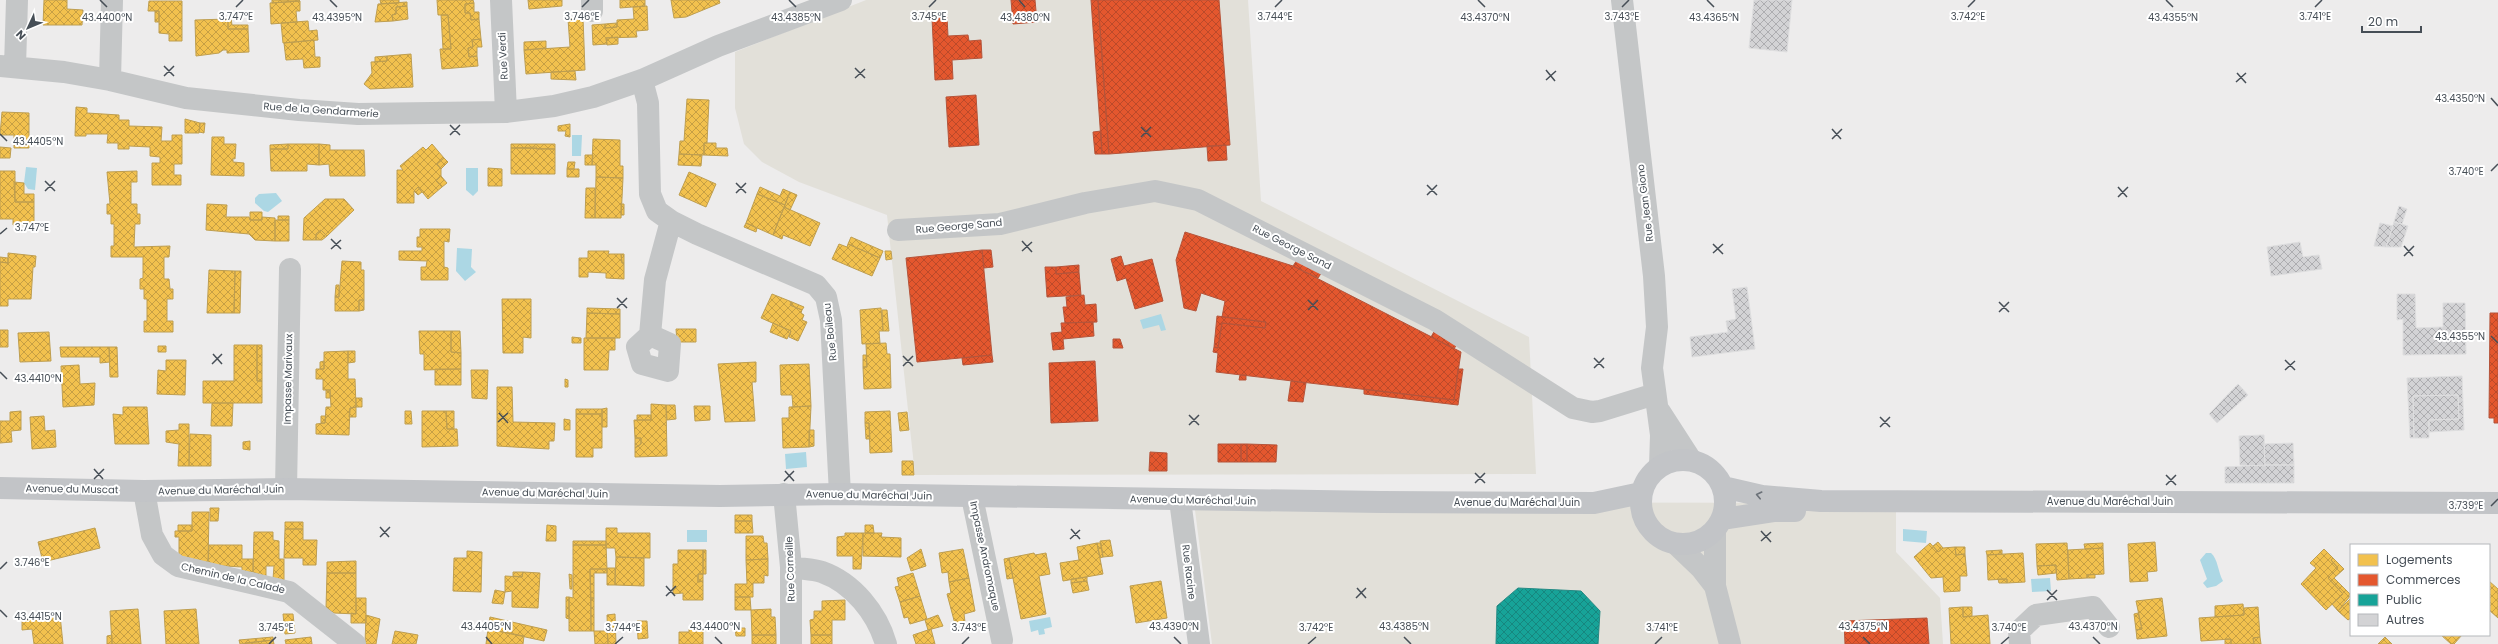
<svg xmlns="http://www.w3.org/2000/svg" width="2498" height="644" font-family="Poppins,sans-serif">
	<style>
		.commercial { fill: #e2e0d9 }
		.water { fill: #acd7e4 }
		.homes { fill: url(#homes-cross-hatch); stroke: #be9e50 }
		.shops { fill: url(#shops-cross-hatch); stroke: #b5543a }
		.public { fill: url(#public-cross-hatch); stroke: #258a84 }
		.building { fill: url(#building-cross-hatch); stroke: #dededf }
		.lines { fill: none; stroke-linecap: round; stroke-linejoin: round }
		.minor { stroke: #c4c6c7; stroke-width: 22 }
		.major { stroke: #c2c4c7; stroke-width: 22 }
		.oneway { stroke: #6b7178 }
		.ticks { fill: none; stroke: #464e56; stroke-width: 1.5 }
		.labels { text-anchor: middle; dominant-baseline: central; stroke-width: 4; stroke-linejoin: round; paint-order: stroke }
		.street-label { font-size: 10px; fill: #464e56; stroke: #fff }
		.ticks-label { font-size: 10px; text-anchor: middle; fill: #464e56; stroke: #fff; stroke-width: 4; stroke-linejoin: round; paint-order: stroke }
	</style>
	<defs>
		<pattern id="homes-cross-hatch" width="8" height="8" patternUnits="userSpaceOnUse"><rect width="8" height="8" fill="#f2c14e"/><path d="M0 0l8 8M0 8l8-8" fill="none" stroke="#c69f44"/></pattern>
		<pattern id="shops-cross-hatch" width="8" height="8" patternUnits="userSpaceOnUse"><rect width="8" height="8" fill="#e4572e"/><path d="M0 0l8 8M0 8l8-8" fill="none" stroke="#bb4a2a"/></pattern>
		<pattern id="public-cross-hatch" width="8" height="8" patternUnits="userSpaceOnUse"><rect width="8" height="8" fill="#17a398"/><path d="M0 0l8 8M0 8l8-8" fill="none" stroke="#17877f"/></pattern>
		<pattern id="building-cross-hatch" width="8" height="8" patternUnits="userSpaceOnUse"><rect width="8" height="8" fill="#d3d3d5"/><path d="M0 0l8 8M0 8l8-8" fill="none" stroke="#adadb0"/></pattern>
	</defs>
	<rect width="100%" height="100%" fill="#edecec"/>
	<!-- commercial -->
	<path class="commercial" d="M866,0H1248L1261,201L1529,337L1536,474L915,475L887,215L799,182L762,162L744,144L735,108V52Z
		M1194,502L1896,503V552L1940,598L1943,644H1212Z"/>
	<!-- water -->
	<path class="water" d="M572,135H582L581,156H572Z
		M26,167L37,168L35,190L28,189L24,183Z
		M466,168H478V191L473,196L466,190Z
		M276,193L282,201L268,212L264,211L255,203V198L259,194Z
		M457,248L472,249L471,267L476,272L465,281L456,271Z
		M1161,314L1166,330L1161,331L1159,325L1143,329L1140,320Z
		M806,452L807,467L786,469L785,454Z
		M1903,529L1927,531L1926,543L1903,541Z
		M687,530H707V542H687Z
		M2206,553H2211C2218,559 2218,572 2223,581L2216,586L2207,588L2203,583L2207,579L2200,560Z
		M2050,578L2051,591L2032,592L2031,579Z
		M1050,617L1052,627L1044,629L1045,634L1039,635L1038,630L1031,632L1029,621Z"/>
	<!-- homes -->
	<path class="homes" d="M44,0H67V9L83,10L82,25H43Z
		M272,0H299L300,1L272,3Z
		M380,0H399V3L381,4Z
		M437,0H473L474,3L465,4V13H470L471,20L479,19L481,39L472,40L473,47L468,48L469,57L477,56L478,66L442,69L440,49H451L448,15H438Z
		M528,0H562V6L529,9Z
		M620,0H645V6L620,8Z
		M671,0H719L720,3L686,17L674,18Z
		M149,1H182V41H169V34L159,33V11H148Z
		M300,1V11H296L297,22L271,24L270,3Z
		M407,2V6L396,7V14L392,15L393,21L375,22L378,4Z
		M474,3V12H479V19L471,20L470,13H465V4Z
		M407,6L408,19L393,21L392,15L396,14V7Z
		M647,6L648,30L636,31L637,37L606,38L607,44L593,45L592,25L605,24V28L617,27V20L634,19L633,7Z
		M155,11H159V22H155Z
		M441,15H448L451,49H443Z
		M228,18H231L232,25H248V29H228Z
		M583,18L585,70L526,74L524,50L570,47L568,19Z
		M228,19V29H248L249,52L227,53V50H223L219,53L196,56L195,20Z
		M308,21L309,31L317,30L318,40L283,43L281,23Z
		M617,23V27L605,28V24Z
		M618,37V44L607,45L606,38Z
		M481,39L482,47H477V56L469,57L468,48L473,47L472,40Z
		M314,40L315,57H320V67L304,68L303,59L286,60L284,43Z
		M546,41V48L524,50V42Z
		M411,54L413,87L370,89L364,84L372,73L371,62L387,61V56Z
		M387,56V61L375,62V57Z
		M575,71L576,80L551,79V72Z
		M687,99L709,100L707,143H704V155L679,154L680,141H684Z
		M76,107L87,108V113L119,115V120H129V126L162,127L161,141H172V135H182V164H174V175H181V185H152V163H160V157L150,156V147L129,146V149H118V143H107L108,134H86V136H75Z
		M2,112L29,113V148H14V135H0Z
		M185,119L200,123L199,133H185Z
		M200,123H205L204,133L199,132Z
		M570,124V137L565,136L566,131H558V126Z
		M212,137H224V144H236L235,159L233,158V162L244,163V176L211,175Z
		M593,139L620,140V166H623V178L596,177V165H592Z
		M704,143H716V148H727L728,156L704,155Z
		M288,144V149H270V145Z
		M288,144H319V165L307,164V171H271L270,149H288Z
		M319,144L330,145V150H364L365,176H330L329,164L319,165Z
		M432,144L444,158L437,164L441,169V176L436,181L442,187L428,199L418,187L414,191V203H397V170H403L400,166L423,147L426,150Z
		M511,144H555V149L511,148Z
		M0,147L11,148L10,158H0Z
		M537,147L536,149H555V174H511V148Z
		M679,154L702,155L701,166L678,165Z
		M585,155H593L592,165H585Z
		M444,158L448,162L441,169L437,164Z
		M568,162H575L574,169H567Z
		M488,168L502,169V186H488Z
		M567,169H579V177H567Z
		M0,171H15V202H34V225H13V219H0Z
		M137,171V182H131V204H137V214H140V224H135L134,247L170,246L169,257H164V279H169L170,289H173V299H167V321H173V332H144V321H147V299H144V289H140V279L143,278V257H111V246H114V224H111V214H107V204H110L107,172Z
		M689,172L716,184L706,207L679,195Z
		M441,176L447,183L442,187L436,181Z
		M596,177L623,178L621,218H595Z
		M14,182L24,183V194H34V202H15Z
		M418,187L422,192L418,195L414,191Z
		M760,187L780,196L783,189L790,192L785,205L757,194Z
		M586,188H595V218H585Z
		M790,192L797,195L790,210L784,207Z
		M757,194L785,205L773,235L746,223Z
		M325,199H344L354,210L327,236L321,230L316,234V240H303L304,218Z
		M207,204L227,205L226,217H249L250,220H262V217L275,218V241L255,240L249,234L206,230Z
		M621,204H624V215H621Z
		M784,207L820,223L810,246L783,235L782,239L773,235Z
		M250,212H262V220H250Z
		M278,216H289V220H278Z
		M275,220H289V241H275Z
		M746,223L757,228L756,232L744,227Z
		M420,229H450L449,242L444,241V267L448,268V280H421V267H426L427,261L399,260V251H422V247H417V237H420Z
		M321,230L327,236L322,240H316V234Z
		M851,237L883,251L880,258L848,244Z
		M839,244L847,247L848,244L880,258L872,276L832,259Z
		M588,251H609L608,254H621L622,263H624V279L606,278V273L588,272V277H579V258H588Z
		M885,251H891L892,259L886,260Z
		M8,253L36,256L35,267H33L31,299H8V306H0V262L8,263Z
		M621,254H624V263H622Z
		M0,257L8,258V263L0,262Z
		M342,261L361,262V270H364V300H359V311H335V297H339Z
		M209,270L235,271L234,313H207Z
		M235,271H241L240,313H234Z
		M336,285H339V297H335Z
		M772,294L792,302L790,305L802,310L801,313L804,315L802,320L807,322L798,341L789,337L791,331L761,318Z
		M502,299H531V338L523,337V353H503Z
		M359,300H364V310L359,311Z
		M792,302L804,307L802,310L790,305Z
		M587,308L620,309V314L587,313Z
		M881,308L883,331H879L880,343L862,344L860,310Z
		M882,310H887L889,331H883Z
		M587,313L620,314V338H586Z
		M773,323L791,331L787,339L770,332Z
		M676,329H696V342H677Z
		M0,330H8V347H0Z
		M419,331H451V352L461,353V369L424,370V354H420Z
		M451,331H460L461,353L451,352Z
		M49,332L51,361L20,362L18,333Z
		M572,337L581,338V343H572Z
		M584,338H615V350H609L608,370H584Z
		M886,343L887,354H890L891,388L864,389L863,367H867L866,344Z
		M234,345H257V381H262V403H203V381H234Z
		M257,345H262V381H257Z
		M158,346H166V352H158Z
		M60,347H109L110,362L100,363V357H61Z
		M109,347H117L118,377H110Z
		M348,351V379H355L356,407L350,408L349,435L316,434V424L325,423L326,407H331L330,390H323V379H316V369H324V352Z
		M348,351H355V362L348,363Z
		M863,355H866L867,367H863Z
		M166,360H186L185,395L157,394L158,370L166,371Z
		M324,361V369H320V362Z
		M756,362V382H752L755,421L725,422L718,364Z
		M809,364L811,406L793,407L792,395H781L780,365Z
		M79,365L80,384L95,383L94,405L63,407L61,366Z
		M435,369H461V385H435Z
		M471,370H488L487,399L472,398Z
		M565,379L568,380V387H565Z
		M497,387H512L513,422L555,423L554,441H549V449L497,446Z
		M326,390H330V398H326Z
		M356,398H362V407H356Z
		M212,403H233L232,426H211Z
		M651,404L666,405L667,456L635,457V448L641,444V438H635L634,420H651Z
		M666,405H675L676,419L667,420Z
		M694,406H710V420L695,421Z
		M811,406L809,447L783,448L782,418H789V407Z
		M123,407H147L149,444H115L113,414L123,415Z
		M356,407V417H349L350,408Z
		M607,408V427H602V409Z
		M576,409H602V414H576Z
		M21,411V430L11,431L12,442L0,443V421H10V412Z
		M405,411H411L412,424H405Z
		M422,411H446L447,429H457L458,446L422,447Z
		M446,411H454V429H447Z
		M890,411L892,452L870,453L869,423H865V412Z
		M907,412L909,430L900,431L898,413Z
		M576,414H602V448H593V457H576Z
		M637,415H651V420H637Z
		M44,416L45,431L55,430L56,447L32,449L30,417Z
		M321,416H326L325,423H321Z
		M564,419L570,420V430H564Z
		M865,423H869L870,439H866Z
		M179,424H189V466H178L179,444L166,442V431L179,430Z
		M809,430H814V446L809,447Z
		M190,434L211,435V466H189Z
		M635,438H641V444L635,448Z
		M250,441V450L243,449V442Z
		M902,461H913L914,475H902Z
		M210,508H219L218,521H210Z
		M192,512H209L208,565L179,556V537H175V531H192Z
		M735,515H752V521H735Z
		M735,521H752L753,533H735Z
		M285,522H303V529H285Z
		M178,525H192V531H178Z
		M547,525L556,526V541H546Z
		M865,525H873L874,533H865Z
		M95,528L100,548L43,562L38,542Z
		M606,528H617V533H650V558L616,557L615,548H606Z
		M285,529H303V540H317L316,565H303V558H284Z
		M254,532H273V540L279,541V559H284V583L273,579L274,566H266V577L253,572Z
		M845,533H863L861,569H853V556H837V537L845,536Z
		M863,533H882L881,537L901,538V557L863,556Z
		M746,536H763L764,543H767L768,559L746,560Z
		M1110,540L1113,556L1103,557L1100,541Z
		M573,541H606V545H573Z
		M1938,542L1943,548L1938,552L1933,546Z
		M2155,542L2157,571L2147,572L2148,581L2130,582L2128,544Z
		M1097,543L1103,574L1063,581L1060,563L1079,560L1077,547Z
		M1097,543H1101L1103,557L1100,558Z
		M1930,543L1938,552L1943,548L1955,547L1956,555L1965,554L1967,576H1960V591L1944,592L1943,577L1931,578L1914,557Z
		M2067,543L2069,579L2057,580L2056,565L2037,566L2036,544Z
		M2103,543V548L2085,549L2084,544Z
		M209,545H242V559H253V572H242V567L208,565Z
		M573,545H606L607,569H590L591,631H569V597L573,598Z
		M1955,547H1965V554L1956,555Z
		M2103,548L2104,574L2087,575V578L2069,579L2068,550Z
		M921,549L926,566L911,571L907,558Z
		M963,549L969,578L949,582L948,572L942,573L939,553Z
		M2324,549L2333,558L2331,560L2338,568L2328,578L2343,594L2326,610L2301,584L2316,568L2310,563Z
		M678,550H703V574H698V582L703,581V600H683V593L673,594V564H678Z
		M703,550H706V574H703Z
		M2002,550V554L1987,555L1986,551Z
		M467,551L482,552L481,592L453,591L454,558H467Z
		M1034,553L1035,555L1046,553L1050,574L1039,576L1046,614L1021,619L1009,558Z
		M2023,553L2025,582L2007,583V579L1988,580L1987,555Z
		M616,557L644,558V586L615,585Z
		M1009,558L1013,578L1007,579L1004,559Z
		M2333,558L2344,569L2334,578L2351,595L2338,611L2332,604L2343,594L2328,578L2338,568L2331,560Z
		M768,559V576L764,575V583H753V597H735V584H747L746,560Z
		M356,561V573H327V562Z
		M2056,565V573L2038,575L2037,566Z
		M607,568H615V585H607Z
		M590,569H607V573H594V598H591Z
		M513,572H523L522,577L513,576Z
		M523,572L540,573L538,608L512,607V591L505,592V576L522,577Z
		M327,573H356V614L334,613L326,608Z
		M913,573L920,596L900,602L895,587L899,586L897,578Z
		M569,574L572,575V589H570Z
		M698,574H703V581L698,582Z
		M2095,574V578H2087V575Z
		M1087,577V581L1071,583V579Z
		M969,578L975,611L964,614L965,622L955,624L947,594L951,593L949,582Z
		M1998,579H2007V583H1999Z
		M1087,581L1089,590L1073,593L1071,583Z
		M1161,581L1167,618L1136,623L1130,586Z
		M2489,581L2498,589V618L2489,610Z
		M495,590L505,592L503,604L492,603Z
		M920,596L927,619L910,624L908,617L904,618L900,602Z
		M566,597H569V619L566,618Z
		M735,597H750L751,610H735Z
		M356,598H366V623H351V613L356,614Z
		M591,598H594V631H591Z
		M2162,598L2167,636L2137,639L2136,630L2142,629L2136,601Z
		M2351,598V618L2348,620L2338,611Z
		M845,600V620H832V635H811L810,620L814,619V611H822V601Z
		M2243,604L2244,615L2215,617V606Z
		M1963,607H1972V616L1963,617Z
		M1963,607V617L1988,615L1990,644H1951L1949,608Z
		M2258,607L2260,637L2253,638L2254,644H2231V639L2201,641L2199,618L2244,615V608Z
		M138,609L141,644H112L110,611Z
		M196,609L199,644H166L164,611Z
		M771,609V617H775L776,635H752L751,610Z
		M2138,613L2142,629L2136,630L2134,614Z
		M283,614H293L295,633L285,634Z
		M615,614L616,644H608L607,615Z
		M60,615L63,644H34L32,629L22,630V619Z
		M366,615L380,619L376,644H365Z
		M938,615L943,626L928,630L925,620Z
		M490,617L547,630L544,641L488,629Z
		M637,621H647L648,638L638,639Z
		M735,628H745V636H736Z
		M488,629L524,636L523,644H486Z
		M689,629H703V644H679V632H689Z
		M931,629L935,644H916L913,635Z
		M395,631L418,635L416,644H392Z
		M594,631H607L608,644H595Z
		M112,635V644H107V636Z
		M752,635H776V644H752Z
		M811,635H832V644H811Z
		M2441,635H2462L2454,644H2451Z
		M273,637V640L240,644L239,640Z
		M311,637L312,644H286L285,640Z
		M2260,637L2261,644H2254L2253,638Z
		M2385,637L2392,644H2378Z
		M2225,639H2231V644H2225Z
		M273,640L274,644H245V643Z"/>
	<!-- shops -->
	<path class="shops" d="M1011,0H1035L1037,22L1013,24Z
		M1091,0H1098L1109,154H1102Z
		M1098,0H1219L1230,145L1109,154Z
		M947,17L948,36L968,35L969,41L981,40L982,58L952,60L953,79L935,80L932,18Z
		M976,95L979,145L949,147L946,97Z
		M1101,131L1102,154H1095L1093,132Z
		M1226,145L1227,160L1208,161L1207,146Z
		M1185,232L1293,266L1461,352L1454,400L1216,372L1218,353L1213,352L1214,347L1218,348L1222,323L1265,328L1266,322L1222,317L1225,301L1201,293L1196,311L1184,308L1176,260Z
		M982,250H991L993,267L984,268Z
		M982,250L992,355L917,362L906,258Z
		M1121,256L1124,266L1152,259L1163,301L1135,309L1126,278L1117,281L1111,259Z
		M1297,260L1322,272L1318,278L1293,266Z
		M1079,265V272L1056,274V267Z
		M1045,267H1056V274L1079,272L1081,295L1047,297Z
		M1084,295L1085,305L1096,304L1097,322L1065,323L1063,307H1067L1066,297Z
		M2490,313H2498V423H2494V418H2489Z
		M1217,316L1266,322L1265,328L1222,323L1218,348L1214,347Z
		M1093,322L1094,336L1063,339L1064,349L1053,350L1051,333L1062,332L1061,323Z
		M1435,330L1458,342L1454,349L1431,337Z
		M1113,339H1120L1123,348H1113Z
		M992,355L993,362L963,365L962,358Z
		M1095,361L1098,421L1051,423L1049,363Z
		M1458,369H1463L1458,405L1364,394V389L1454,400Z
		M1240,375H1246V380H1239Z
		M1291,381L1306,383L1303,402L1288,401Z
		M1218,444H1241V462H1218Z
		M1241,444H1247V462H1241Z
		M1247,444L1277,445L1276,462H1247Z
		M1150,452L1167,453V471H1149Z
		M1927,618L1929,644H1845L1844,621Z"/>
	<!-- public -->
	<path class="public" d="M1518,588L1581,591L1600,611L1598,644H1496L1497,606Z"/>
	<!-- building -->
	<path class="building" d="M1754,0H1792L1787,52L1749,48Z
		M2399,206L2407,209L2402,224L2394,222Z
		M2394,222L2408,226L2401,247H2386Z
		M2380,223L2393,226L2386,247L2374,246Z
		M2300,242L2303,257L2319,255L2322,269L2271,276L2267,247Z
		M1747,287L1755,349L1692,357L1690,337L1728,332L1726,321L1736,319L1732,289Z
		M2397,294H2415L2416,328L2443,327V303H2465L2466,354L2403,355V319L2397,320Z
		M2462,376L2464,430L2429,432V420L2459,419L2458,395L2413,396L2414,438H2410L2407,378Z
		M2238,384L2248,395L2217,423L2209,414Z
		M2458,395L2459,419L2429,420V438H2414L2413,396Z
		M2264,435L2265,466L2240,465L2239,436Z
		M2293,443L2294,465H2265L2264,444Z
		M2265,465H2294V483H2225V467Z"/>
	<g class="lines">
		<!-- minor -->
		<path class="minor" d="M501,0L506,112
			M592,0V11
			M1622,0L1654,276L1657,327L1652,368L1661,435L1660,466
			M0,66L64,72L110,80L186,98L299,110L358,114L506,112L554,106L593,97L642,80L718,46L841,0
			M15,67L17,0
			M110,80L112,0
			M642,80L648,103L650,194L657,211L671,221L697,234L816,285L826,297L831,320L840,494
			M898,230L1000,224L1085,203L1155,191L1198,200L1435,320L1573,408L1592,412L1600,411L1655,394
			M650,335L670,344L668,371L642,364L637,347L650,335L655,280L671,221
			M1660,412L1691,460
			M286,489L290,269
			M144,491L152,535L163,555L178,566L289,592L355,644
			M784,494L791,567V644
			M972,497L1002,640
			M1180,500L1199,644
			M1715,531V586L1730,644
			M1677,545L1701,568L1715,586
			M791,567C801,569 813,569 822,572C853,583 877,613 886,644
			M2020,644L2019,631L2036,615L2093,607L2109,627"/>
		<!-- major -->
		<path class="major" d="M1641 502a42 42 0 1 1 84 0a42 42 0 1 1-84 0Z
			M1723,487L1762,496L1821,501L2498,503
			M0,488L144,491L286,489L720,496L840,494L1381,502L1594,503L1641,493
			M1723,519L1775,511H1795"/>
	</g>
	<!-- one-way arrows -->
	<defs><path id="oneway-chevron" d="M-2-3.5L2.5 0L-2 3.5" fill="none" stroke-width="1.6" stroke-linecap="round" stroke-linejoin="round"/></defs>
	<use class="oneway" href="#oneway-chevron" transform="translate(1759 495) rotate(-167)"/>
	<!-- ticks -->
	<path class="ticks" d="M100,0L107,7M330,0L337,7M789,0L796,7M1019,0L1025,7M1478,0L1485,7M1707,0L1714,7M2166,0L2173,7M236,7L243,0M582,7L589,0M929,7L936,0M1275,7L1282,0M1622,7L1629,0M1968,7L1975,0M2315,7L2322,0M164,66L174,76M855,68L865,78M1546,70L1555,81M2237,73L2246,83M164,76L174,66M855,78L865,69M1546,80L1556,71M2236,82L2246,73M2491,98L2498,106M450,125L460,135M1141,127L1151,137M1832,129L1841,139M0,134L7,141M450,135L460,125M1141,137L1151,127M1832,139L1842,129M2491,171L2498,164M45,181L55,191M736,183L746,193M1427,185L1437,195M2118,187L2127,197M45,191L55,181M736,193L746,183M1427,195L1437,185M2118,197L2128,187M0,234L7,228M331,239L341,249M1022,241L1032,252M1713,244L1723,254M2404,246L2413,256M331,249L341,240M1022,251L1032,242M1713,253L1723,244M2404,256L2414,246M617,298L627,308M1308,300L1318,310M1999,302L2009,312M617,308L627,298M1308,310L1318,300M1999,312L2009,302M2491,336L2498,343M213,354L222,364M903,356L913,366M1594,358L1604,368M2285,360L2295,370M212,364L222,354M903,366L913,356M1594,368L1604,358M2285,370L2295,361M0,372L7,379M499,413L508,423M1189,415L1199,425M1880,417L1890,427M498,422L508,413M1189,425L1199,415M1880,427L1890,417M94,469L103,479M785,471L794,481M1475,473L1485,483M2166,475L2176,485M94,479L104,469M784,481L794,471M1475,483L1485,473M2166,485L2176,475M2491,506L2498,499M380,527L389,537M1071,529L1080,539M1761,531L1771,542M380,537L390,527M1070,539L1080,530M1761,541L1771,532M0,569L7,562M666,586L675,596M1357,588L1366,598M2047,590L2057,600M666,596L676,586M1356,598L1366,588M2047,600L2057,590M0,610L7,617M486,637L492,644M715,637L722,644M1174,637L1181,644M1404,637L1411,644M1863,637L1870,644M2093,637L2100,644M269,644L276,637M615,644L623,637M962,644L969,637M1308,644L1316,637M1655,644L1662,637M2001,644L2009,637"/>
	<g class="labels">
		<!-- street labels -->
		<g class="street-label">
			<text transform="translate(503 56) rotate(-93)">Rue Verdi</text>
			<text transform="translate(321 110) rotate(4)">Rue de la Gendarmerie</text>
			<text transform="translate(1645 203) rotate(-97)">Rue Jean Giono</text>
			<text transform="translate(959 226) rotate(-5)">Rue George Sand</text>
			<text transform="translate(1292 247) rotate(27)">Rue George Sand</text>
			<text transform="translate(830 332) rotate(-96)">Rue Boileau</text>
			<text transform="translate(288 379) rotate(-89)">Impasse Marivaux</text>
			<text transform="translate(72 489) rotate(1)">Avenue du Muscat</text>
			<text transform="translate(221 490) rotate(-1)">Avenue du Maréchal Juin</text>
			<text transform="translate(545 493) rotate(1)">Avenue du Maréchal Juin</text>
			<text transform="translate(869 495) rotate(1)">Avenue du Maréchal Juin</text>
			<text transform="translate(1193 500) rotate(1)">Avenue du Maréchal Juin</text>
			<text x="2110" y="501">Avenue du Maréchal Juin</text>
			<text x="1517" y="502">Avenue du Maréchal Juin</text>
			<text transform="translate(985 556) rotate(78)">Impasse Andromaque</text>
			<text transform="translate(790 569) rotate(-92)">Rue Corneille</text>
			<text transform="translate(1189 572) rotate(83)">Rue Racine</text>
			<text transform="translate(233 578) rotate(13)">Chemin de la Calade</text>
		</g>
	</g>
	<g class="ticks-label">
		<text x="236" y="20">3.747°E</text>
		<text x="582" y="20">3.746°E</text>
		<text x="929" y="20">3.745°E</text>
		<text x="1275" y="20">3.744°E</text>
		<text x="1622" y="20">3.743°E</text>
		<text x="1968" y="20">3.742°E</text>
		<text x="2315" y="20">3.741°E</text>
		<text x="107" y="21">43.4400°N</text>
		<text x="337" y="21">43.4395°N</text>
		<text x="796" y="21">43.4385°N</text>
		<text x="1025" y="21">43.4380°N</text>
		<text x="1485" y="21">43.4370°N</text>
		<text x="1714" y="21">43.4365°N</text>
		<text x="2173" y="21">43.4355°N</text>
		<text x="2460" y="102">43.4350°N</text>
		<text x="38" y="145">43.4405°N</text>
		<text x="2466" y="175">3.740°E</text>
		<text x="32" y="231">3.747°E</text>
		<text x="2460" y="340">43.4355°N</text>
		<text x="38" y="382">43.4410°N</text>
		<text x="2466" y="509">3.739°E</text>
		<text x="32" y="566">3.746°E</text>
		<text x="38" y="620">43.4415°N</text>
		<text x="486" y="630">43.4405°N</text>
		<text x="715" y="630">43.4400°N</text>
		<text x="1174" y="630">43.4390°N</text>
		<text x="1404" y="630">43.4385°N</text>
		<text x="1863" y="630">43.4375°N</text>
		<text x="2093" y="630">43.4370°N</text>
		<text x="276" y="631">3.745°E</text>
		<text x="623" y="631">3.744°E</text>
		<text x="969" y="631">3.743°E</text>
		<text x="1316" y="631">3.742°E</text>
		<text x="1662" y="631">3.741°E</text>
		<text x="2009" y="631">3.740°E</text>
	</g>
	<!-- legend -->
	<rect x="2350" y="544" width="140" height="92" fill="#ffffff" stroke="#b5b8bb"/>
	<rect x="2358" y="554" width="20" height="12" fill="#f2c14e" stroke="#b5b8bb"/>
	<text x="2386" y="564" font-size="12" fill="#464e56">Logements</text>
	<rect x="2358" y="574" width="20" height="12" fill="#e4572e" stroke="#b5b8bb"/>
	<text x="2386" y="584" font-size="12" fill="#464e56">Commerces</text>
	<rect x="2358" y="594" width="20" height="12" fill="#17a398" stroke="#b5b8bb"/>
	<text x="2386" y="604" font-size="12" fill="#464e56">Public</text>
	<rect x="2358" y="614" width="20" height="12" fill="#d3d3d5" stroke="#b5b8bb"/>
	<text x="2386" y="624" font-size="12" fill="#464e56">Autres</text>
	<!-- north arrow -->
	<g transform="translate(28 28) rotate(226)" stroke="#ffffff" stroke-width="3" paint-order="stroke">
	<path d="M0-3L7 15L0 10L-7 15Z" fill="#464e56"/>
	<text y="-6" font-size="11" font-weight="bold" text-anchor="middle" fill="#464e56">N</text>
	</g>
	<!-- scale -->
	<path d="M2362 26v6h59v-6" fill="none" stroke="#464e56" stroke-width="2"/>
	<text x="2368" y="26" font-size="12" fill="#464e56" stroke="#ffffff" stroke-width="3" paint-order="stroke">20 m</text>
</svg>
